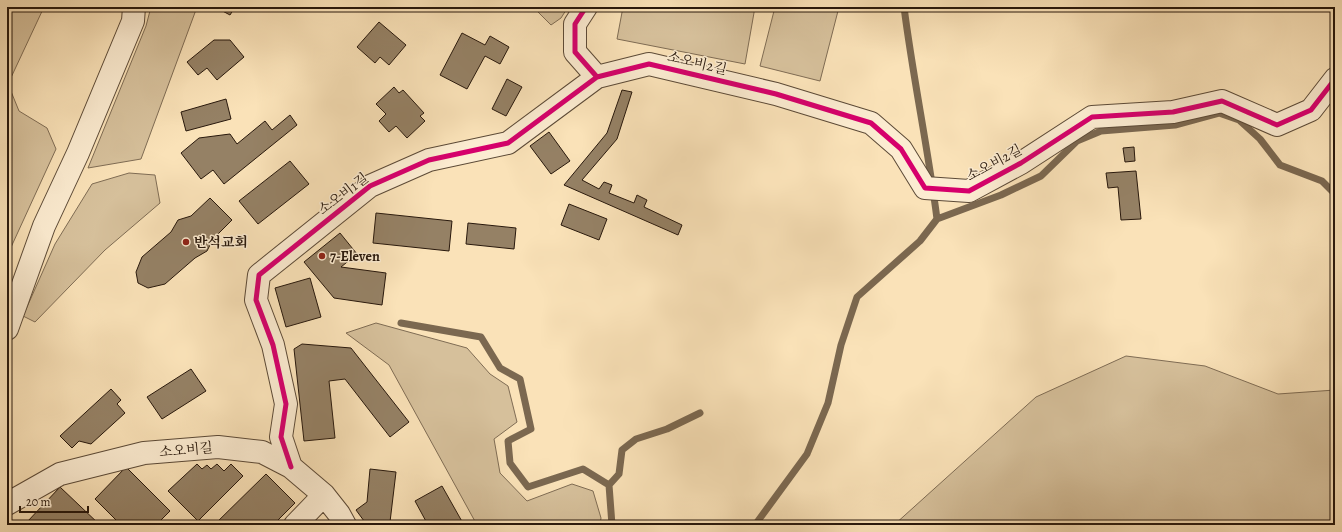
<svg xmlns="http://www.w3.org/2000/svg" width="1342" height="532" font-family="Alegreya,'Noto Serif KR',serif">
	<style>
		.green { fill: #d6c09b; stroke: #7f6c54 }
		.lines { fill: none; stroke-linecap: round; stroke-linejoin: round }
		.stream { stroke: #7b6850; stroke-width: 7 }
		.building { fill: #958165; stroke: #28180c }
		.minor-casing { stroke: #5c4a37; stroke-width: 24 }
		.minor { stroke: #fcecd1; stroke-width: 22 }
		.cycleway-casing { stroke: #fcecd1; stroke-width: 8 }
		.cycleway { stroke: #d6006c; stroke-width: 5 }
		.poi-dot { fill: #8f2418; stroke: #fcecd1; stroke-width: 1.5 }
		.labels { text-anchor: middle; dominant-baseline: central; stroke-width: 3; stroke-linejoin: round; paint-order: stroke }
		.street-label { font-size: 14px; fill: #28180c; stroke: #fcecd1 }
		.poi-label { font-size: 14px; font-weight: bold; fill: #28180c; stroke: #fcecd1; text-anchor: start }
	</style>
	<rect width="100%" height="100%" fill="#fae2b8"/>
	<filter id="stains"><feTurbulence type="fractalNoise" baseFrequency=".005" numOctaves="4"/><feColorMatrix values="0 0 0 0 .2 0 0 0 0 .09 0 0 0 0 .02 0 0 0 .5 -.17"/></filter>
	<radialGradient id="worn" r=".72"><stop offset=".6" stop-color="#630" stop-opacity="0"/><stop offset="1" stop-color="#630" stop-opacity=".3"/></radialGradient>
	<!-- green -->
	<path class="green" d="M7,7H44L8,84L19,111L47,128L56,149L7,256Z
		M151,7H197L141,159L88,168L146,26Z
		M533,7H568L561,18L551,25Z
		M623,7H755L745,64L617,39Z
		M775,7H839L820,81L760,66Z
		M129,173L155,175L160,203L105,250L35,322L23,316L55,244L92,184Z
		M376,323L467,348L490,374L508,386L517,422L494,439L500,473L527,501L572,484L593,491L601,518L600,525H477L389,365L346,333Z
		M1126,356L1205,366L1278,394L1335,390V525H894L1036,397Z"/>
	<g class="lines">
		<!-- stream -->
		<path class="stream" d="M904,7C913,78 928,148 937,219
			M401,323L481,337L500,368L520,379L531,429L508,441L510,463L528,487L583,469L609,485L612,525
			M609,485L619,474L622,450L636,439L667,429L700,413
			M755,525L807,454L828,403L841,345L857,297L920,241L937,219L1001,195L1041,176L1077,141L1101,131L1175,125L1219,113L1239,120L1260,139L1280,165L1322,181L1335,194"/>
	</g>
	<!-- building -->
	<path class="building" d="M215,7H235L230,15Z
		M379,22L406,45L389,65L380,57L375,63L357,47Z
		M462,33L485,45L490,36L509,47L500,64L485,56L467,89L440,75Z
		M214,40H230L244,57L217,80L207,68L198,75L187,62Z
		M507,79L522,87L506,116L492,109Z
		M394,87L399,93L403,90L424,113L420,116L425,121L407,138L396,126L389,132L379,121L386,114L376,104Z
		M622,90L632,92L617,139L582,180L599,189L604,182L612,185L609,193L634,203L637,195L647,200L644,207L682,225L678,235L564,185L607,133Z
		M226,99L231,119L186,131L181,112Z
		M290,115L297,125L224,184L213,170L201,179L181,153L199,138L230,134L237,144L265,121L272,130Z
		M549,132L570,161L551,174L530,146Z
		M1134,147L1135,161L1125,162L1123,148Z
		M290,161L309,184L258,224L239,201Z
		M1136,171L1141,219L1121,220L1118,187L1108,188L1106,173Z
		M210,198L232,220L213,239L207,251L195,258L165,284L148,288L138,283L136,272L142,257L171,232L178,220L191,216Z
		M569,204L607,219L599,240L561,225Z
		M376,213L452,221L449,251L373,243Z
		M468,223L516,228L514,249L466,244Z
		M340,233L357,254L341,267L386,273L382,305L334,298L304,262Z
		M310,278L321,317L286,327L275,288Z
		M302,344L351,348L409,422L390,437L345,379L329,381L335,438L304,441L294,349Z
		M191,369L206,391L162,419L147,397Z
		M111,389L121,400L117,404L125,413L91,444L79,441L72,448L60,436Z
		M197,464L202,469L207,465L211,469L217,464L224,471L231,464L243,476L198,521L168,491Z
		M126,467L170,511L156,525H121L95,499Z
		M370,469L396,472L390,522L386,525H367L356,510L367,502Z
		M266,474L295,503L273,525H214Z
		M442,486L464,525H428L415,501Z
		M60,487L100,525H30L27,522Z
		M8,519L15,525H7Z"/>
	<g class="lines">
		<defs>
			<path id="minor" d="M597,77L649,64L776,94L871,123L901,149L925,188L969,191L1021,163L1092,117L1173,112L1222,101L1277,125L1311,110L1335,79
				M7,329L44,226L78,153L133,21L134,7
				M291,467L281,437L286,404L273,345L256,300L259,275L370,186L429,160L508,143L597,77L575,52V24L586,7
				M7,504L60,474L144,453L218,447L262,452L291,467L324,495L339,514L345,525
				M295,525L324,495"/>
		</defs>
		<!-- minor casing -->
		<use href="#minor" class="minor-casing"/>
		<!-- minor -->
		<use href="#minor" class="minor"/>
		<defs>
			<path id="cycleway" d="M597,77L649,64L776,94L871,123L901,149L925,188L969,191L1021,163L1092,117L1173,112L1222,101L1277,125L1311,110L1335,79
				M291,467L281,437L286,404L273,345L256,300L259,275L370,186L429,160L508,143L597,77L575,52V24L586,7"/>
		</defs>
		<!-- cycleway casing -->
		<use href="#cycleway" class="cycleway-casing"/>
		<!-- cycleway -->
		<use href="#cycleway" class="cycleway"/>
	</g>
	<!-- markers -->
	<g class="poi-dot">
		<circle cx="186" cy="242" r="4"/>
		<circle cx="322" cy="256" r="4"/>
	</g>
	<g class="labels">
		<!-- street labels -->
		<g class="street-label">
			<text transform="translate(697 63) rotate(13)">소오비2길</text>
			<text transform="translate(994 163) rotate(-28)">소오비2길</text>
			<text transform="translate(343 194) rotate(-37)">소오비1길</text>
			<text transform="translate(186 450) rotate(-5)">소오비길</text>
		</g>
		<!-- poi labels -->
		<g class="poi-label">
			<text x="194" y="242">반석교회</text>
			<text x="330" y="256">7-Eleven</text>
		</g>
	</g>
	<!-- margin -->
	<rect width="1342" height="532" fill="none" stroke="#fae2b8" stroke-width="24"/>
	<rect x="8" y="8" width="1326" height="516" fill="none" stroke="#28180c" stroke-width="2"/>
	<rect x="12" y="12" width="1318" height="508" fill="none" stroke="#28180c"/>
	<!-- scale -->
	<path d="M20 506v6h68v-6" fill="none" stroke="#28180c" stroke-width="2"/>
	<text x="26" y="506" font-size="12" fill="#28180c" stroke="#fcecd1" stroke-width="3" paint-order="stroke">20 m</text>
	<rect width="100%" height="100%" filter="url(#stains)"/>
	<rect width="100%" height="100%" fill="url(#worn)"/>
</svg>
